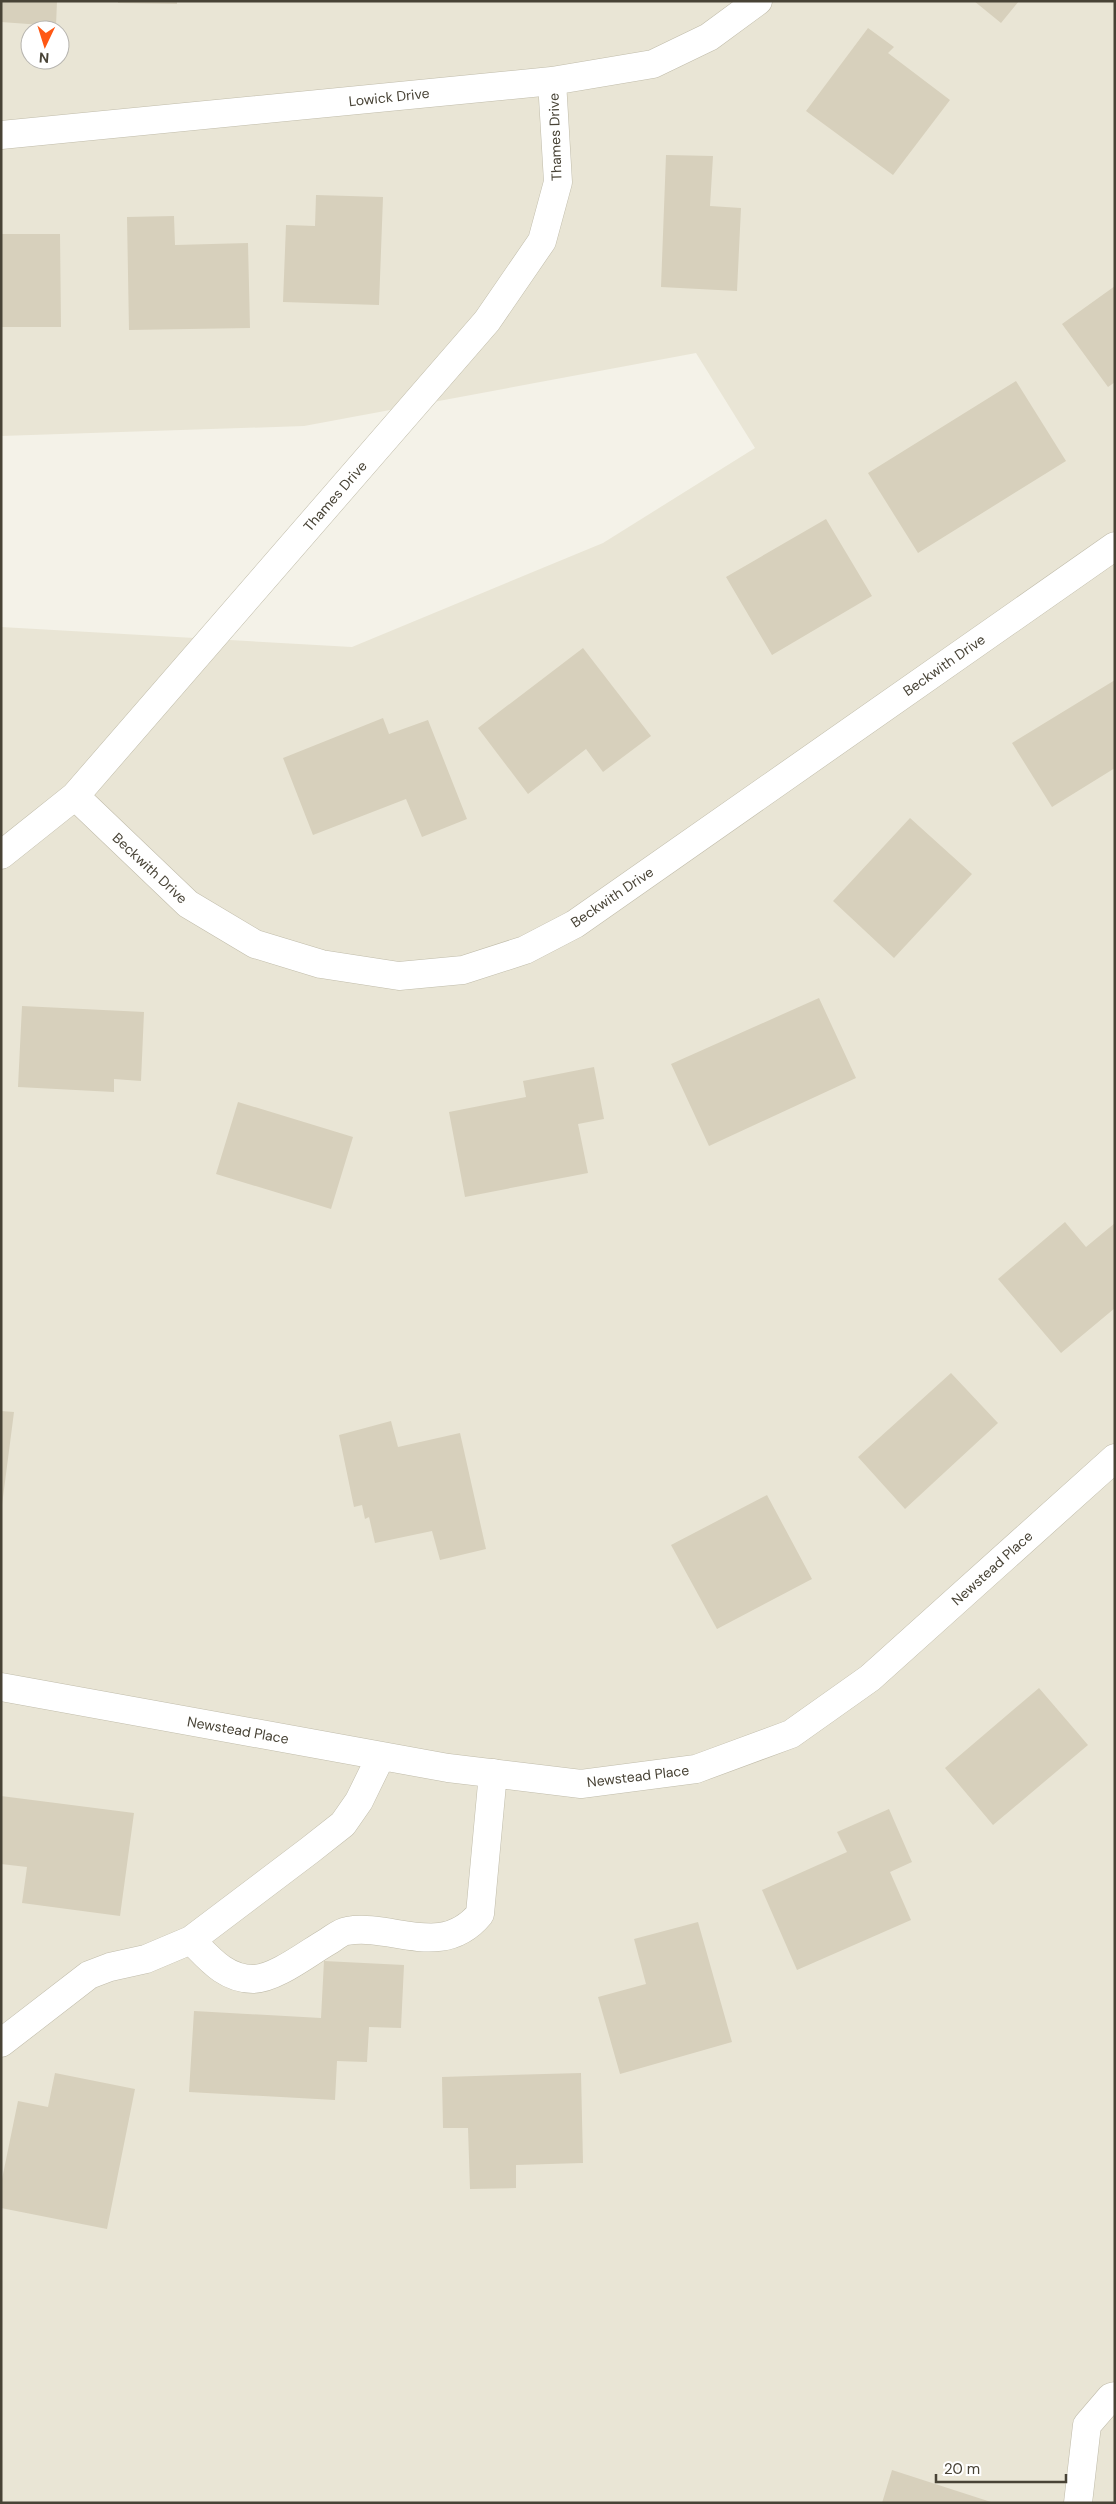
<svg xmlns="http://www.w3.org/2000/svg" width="1116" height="2504" font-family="'DM Sans',sans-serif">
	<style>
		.residential { fill: #e9e5d5; fill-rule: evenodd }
		.building { fill: #d7d0bc }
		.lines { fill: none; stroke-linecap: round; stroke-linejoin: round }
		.minor-casing { stroke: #c0bcaa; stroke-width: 29 }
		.minor { stroke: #fff; stroke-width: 28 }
		.labels { text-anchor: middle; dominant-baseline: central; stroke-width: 4; stroke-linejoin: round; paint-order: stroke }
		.street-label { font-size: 14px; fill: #484336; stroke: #fff }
	</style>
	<rect width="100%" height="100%" fill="#f4f2e8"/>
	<!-- residential -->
	<path class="residential" d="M1,1H1115V2503H1V627L352,647L603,543L755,448L696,353L304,426L1,436ZM30,30H60V60H30Z"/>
	<!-- building -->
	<path class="building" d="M1,1H57L56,26L1,22Z
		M118,1H177V4L118,3Z
		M974,1H1019L1001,23Z
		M868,28L894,47L888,53L950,100L893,175L806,111Z
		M666,155L713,156L710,206L741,208L737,291L661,287Z
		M316,195L383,197L379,305L283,302L286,225L315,226Z
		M174,216L175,245L248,243L250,328L129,330L127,217Z
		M1,234H60L61,327H1Z
		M1115,286V382L1108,387L1062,324Z
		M1016,381L1066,461L918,553L868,473Z
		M826,519L872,596L772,655L726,577Z
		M583,648L651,736L603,772L586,749L528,794L478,728Z
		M1115,680V768L1052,807L1012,743Z
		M383,718L389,734L428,720L467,819L422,837L406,799L313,835L283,758Z
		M910,818L972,874L894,958L833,901Z
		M819,998L856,1078L709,1146L671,1064Z
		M22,1006L144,1012L141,1081L114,1079V1092L18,1087Z
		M594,1067L604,1119L578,1124L588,1173L465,1197L449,1112L526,1097L523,1081Z
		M238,1102L353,1137L331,1209L216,1174Z
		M1065,1222L1086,1247L1115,1223V1308L1061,1353L998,1279Z
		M951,1373L998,1423L905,1509L858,1457Z
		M1,1411L14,1412L2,1505H1Z
		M391,1421L398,1447L460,1433L486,1549L440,1560L432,1531L375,1543L369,1517L365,1519L362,1505L354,1507L339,1435Z
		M767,1495L812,1579L717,1629L671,1545Z
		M1039,1688L1088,1745L993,1825L945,1768Z
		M1,1796L134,1813L120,1916L22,1903L27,1867L1,1864Z
		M889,1809L912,1862L890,1872L911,1920L797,1970L762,1890L847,1852L837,1832Z
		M698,1922L732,2042L620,2074L598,1997L646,1984L634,1939Z
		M324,1961L404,1965L401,2028L369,2027L367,2062L337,2061L335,2100L189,2092L194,2011L321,2018Z
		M55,2073L135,2089L107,2229L1,2208V2184L18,2101L48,2107Z
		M581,2073L583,2163L516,2165V2188L470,2189L468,2128H443L442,2077Z
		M892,2470L991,2502V2503H882Z"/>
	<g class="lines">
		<defs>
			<path id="minor" d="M1,135L552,81L653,64L709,37L758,1
				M75,796L188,904L255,944L321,964L399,976L463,970L525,950L575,924L1115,546
				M1,855L75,796L487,321L542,241L558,182L552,81
				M1,1687L448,1768L581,1784L696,1769L791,1734L870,1678L1115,1458
				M191,1940C209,1958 225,1979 253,1979C275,1979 308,1953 327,1942C334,1938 340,1932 347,1931C392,1923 442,1960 480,1914L493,1773
				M1,2043L89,1975L110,1967L146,1959L191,1940L310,1850L343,1824L359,1801L381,1756
				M1078,2503L1087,2425L1111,2397L1115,2396"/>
		</defs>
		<!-- minor casing -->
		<use href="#minor" class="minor-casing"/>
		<!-- minor -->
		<use href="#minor" class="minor"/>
	</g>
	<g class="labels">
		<!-- street labels -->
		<g class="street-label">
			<text transform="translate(389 97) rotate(-6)">Lowick Drive</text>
			<text transform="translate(555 137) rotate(-92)">Thames Drive</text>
			<text transform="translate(335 496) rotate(-49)">Thames Drive</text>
			<text transform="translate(944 665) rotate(-35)">Beckwith Drive</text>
			<text transform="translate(150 868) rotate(43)">Beckwith Drive</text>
			<text transform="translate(612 897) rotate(-34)">Beckwith Drive</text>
			<text transform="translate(992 1568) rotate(-42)">Newstead Place</text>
			<text transform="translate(238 1730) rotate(10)">Newstead Place</text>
			<text transform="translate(638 1776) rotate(-7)">Newstead Place</text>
		</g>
	</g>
	<!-- border -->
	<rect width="1116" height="2504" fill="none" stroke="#484336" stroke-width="5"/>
	<!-- north arrow -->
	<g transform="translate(45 45) rotate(184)"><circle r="24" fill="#ffffff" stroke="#b6b4af"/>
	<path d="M0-4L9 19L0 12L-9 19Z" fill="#ff5714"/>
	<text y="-8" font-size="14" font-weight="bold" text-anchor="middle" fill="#484336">N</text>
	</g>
	<!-- scale -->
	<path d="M936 2474v8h130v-8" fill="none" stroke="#484336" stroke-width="2.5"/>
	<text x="944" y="2474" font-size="15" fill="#484336" stroke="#ffffff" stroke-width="4" paint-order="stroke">20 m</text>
</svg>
